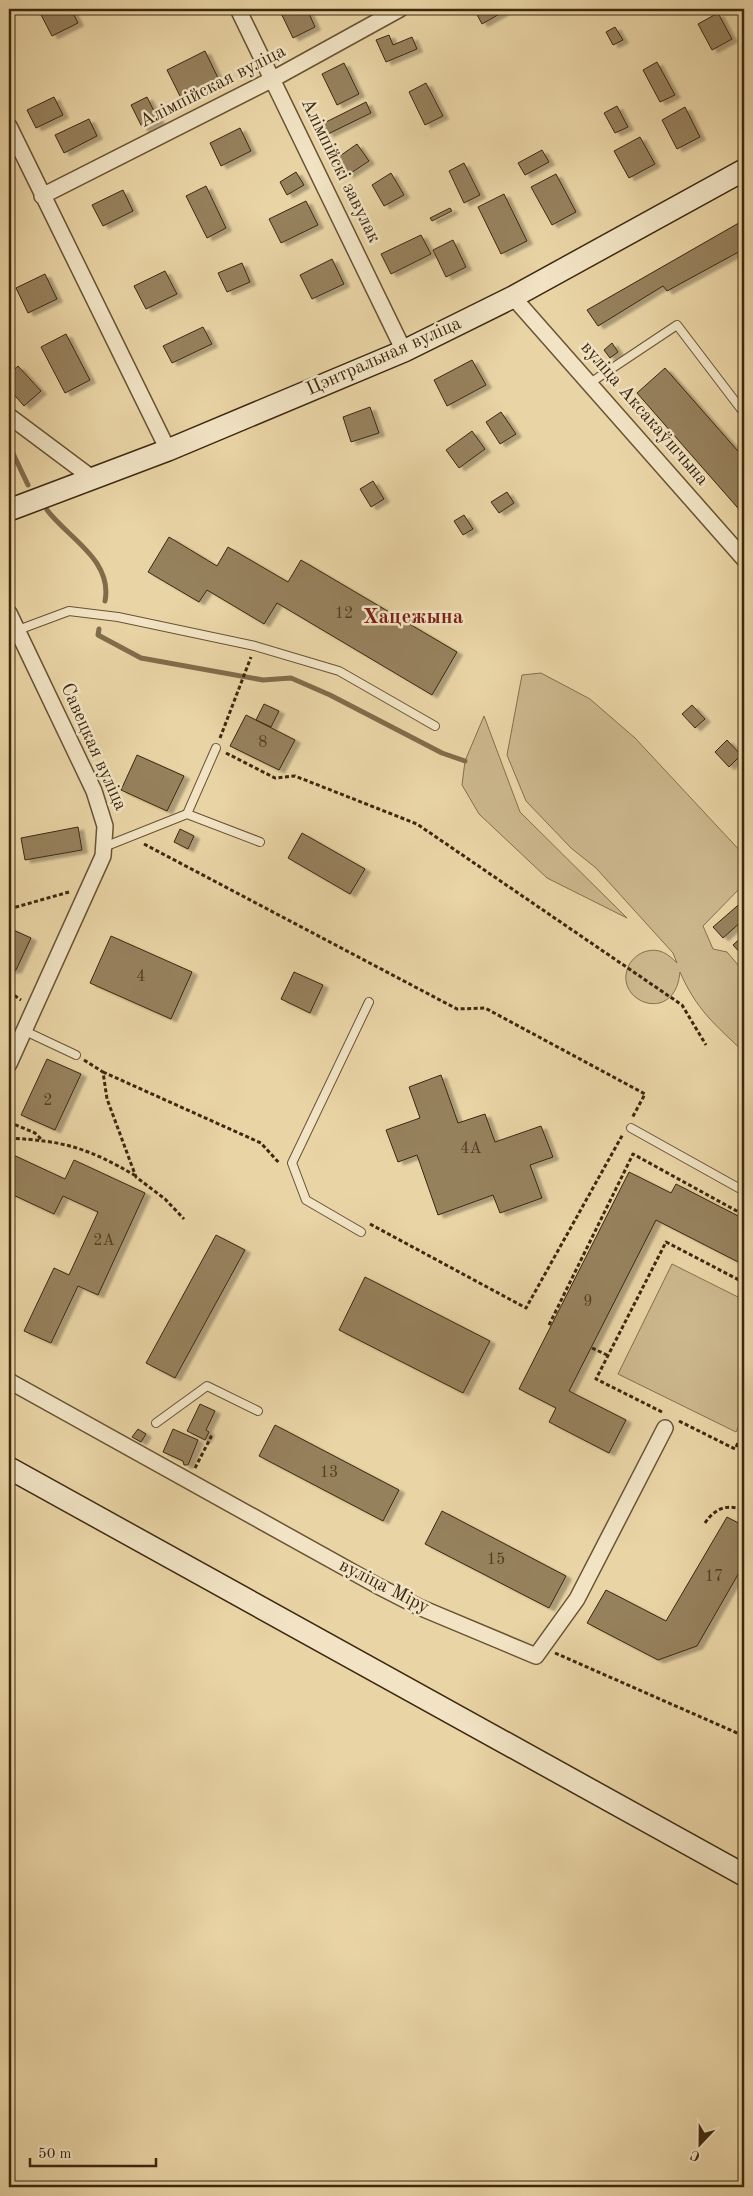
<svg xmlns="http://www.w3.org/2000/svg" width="753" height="2196" font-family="'Old Standard TT',serif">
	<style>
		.green { fill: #ccb78c; stroke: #84704e }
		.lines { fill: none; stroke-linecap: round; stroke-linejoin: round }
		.stream { stroke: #816c4a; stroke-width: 5 }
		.building { fill: #96815d; stroke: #3d280f; filter: url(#shadow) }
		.lane-casing { stroke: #685334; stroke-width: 10 }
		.street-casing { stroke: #685334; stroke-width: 18 }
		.secondary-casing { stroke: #3d280f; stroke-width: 24 }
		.path { stroke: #3d280f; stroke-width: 3; stroke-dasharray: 4 2.5; stroke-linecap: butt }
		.lane { stroke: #f1e3c4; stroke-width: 8 }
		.street { stroke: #f1e3c4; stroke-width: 15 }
		.secondary { stroke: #f1e3c4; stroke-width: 21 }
		.labels { text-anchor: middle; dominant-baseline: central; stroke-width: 5; stroke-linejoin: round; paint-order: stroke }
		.number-label { font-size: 16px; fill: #533e22 }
		.street-label { font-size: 19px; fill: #3d280f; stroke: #f1e3c4 }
		.quarter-label { font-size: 21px; font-weight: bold; fill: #7a1f14; stroke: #f1e3c4 }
	</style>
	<defs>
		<filter id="shadow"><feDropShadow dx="5.5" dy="3" stdDeviation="1" flood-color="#0004"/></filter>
	</defs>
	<rect width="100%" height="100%" fill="#e9d4a5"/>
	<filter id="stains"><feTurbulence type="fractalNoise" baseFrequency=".004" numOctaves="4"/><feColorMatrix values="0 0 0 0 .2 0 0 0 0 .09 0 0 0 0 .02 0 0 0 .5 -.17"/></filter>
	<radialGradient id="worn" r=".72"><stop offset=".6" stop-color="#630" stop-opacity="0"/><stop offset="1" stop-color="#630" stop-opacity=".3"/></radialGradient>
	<!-- green -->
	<path class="green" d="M541,673L590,699L635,738L744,855V884L703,926L713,949L727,952L744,972V1052C715,1025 696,1009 680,972C675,1027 611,1001 629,965C633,958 639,953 647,951C660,948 668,954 677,963L673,953L596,868L571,848L526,801L507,755L522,675Z
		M484,716L520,812L627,918L547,878L479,814L462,785L465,761Z
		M672,1264L744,1300V1414L736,1432L618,1374Z"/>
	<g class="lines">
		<!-- stream -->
		<path class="stream" d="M9,445L28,485
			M47,510C68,538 113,560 105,601
			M99,629L98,635L141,658L263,680L291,678L330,695L442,753L465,761"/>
	</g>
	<!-- building -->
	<path class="building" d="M38,9H71L78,23L52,36Z
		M279,9H307L315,27L293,38Z
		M474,9H502L503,12L482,24Z
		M718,13L732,39L712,50L698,24Z
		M615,27L623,40L613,45L606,32Z
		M389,35L393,45L412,37L417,49L386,62L376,40Z
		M205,51L220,82L182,100L167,70Z
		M657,62L675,95L660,102L643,70Z
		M344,63L359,94L337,105L322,74Z
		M426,83L443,116L425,125L409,92Z
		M54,97L63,115L36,128L27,110Z
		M147,97L159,121L143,129L131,105Z
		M366,102L371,113L328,134L322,124Z
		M617,106L628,127L615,133L604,113Z
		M685,107L700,137L677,149L662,120Z
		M89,119L97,136L64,153L55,135Z
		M240,128L251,151L221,166L210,143Z
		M640,137L655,164L629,178L614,151Z
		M357,144L369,161L348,175L337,158Z
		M542,150L549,162L525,175L518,163Z
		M464,163L480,195L464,203L449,171Z
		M296,172L304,185L287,195L280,182Z
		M391,173L404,195L384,206L372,185Z
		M556,174L576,212L552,225L531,187Z
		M206,186L226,228L207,238L186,196Z
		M123,190L133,211L103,226L92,205Z
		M504,194L527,241L501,254L478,207Z
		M306,201L318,225L281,243L269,219Z
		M450,208L452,211L432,221L430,218Z
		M744,220V249L667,291L663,286L598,326L587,310Z
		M421,235L431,254L391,274L381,254Z
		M453,240L466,267L446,277L433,250Z
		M332,259L344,284L312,299L300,275Z
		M242,263L250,282L227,292L218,273Z
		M165,271L177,294L146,309L134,286Z
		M45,274L57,299L28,313L16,288Z
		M203,327L212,344L172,363L163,346Z
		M66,334L90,380L65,393L41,347Z
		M612,343L618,352L610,358L604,350Z
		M472,360L486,385L447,406L434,380Z
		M18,366L41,391L24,406L9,389V374Z
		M665,368L744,458V515L637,393Z
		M370,407L379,433L351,442L343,417Z
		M501,412L516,434L500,444L486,422Z
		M472,431L485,449L459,468L446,450Z
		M373,481L384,499L371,507L360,489Z
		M507,492L514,503L499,513L491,502Z
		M464,515L473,529L463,535L454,521Z
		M169,537L217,566L228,547L288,582L301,560L457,652L432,695L277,603L264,624L207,590L199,602L148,572Z
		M264,704L279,711L271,727L256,720Z
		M692,705L705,719L695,728L682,714Z
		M246,715L295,740L279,770L230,746Z
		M727,740L741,755L729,767L715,752Z
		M137,755L184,776L167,811L121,790Z
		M78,827L82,850L25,860L21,838Z
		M180,829L194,836L188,849L174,842Z
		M302,833L365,869L350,894L288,858Z
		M744,900V919L723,938L713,927Z
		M9,928L31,938L16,970H9Z
		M744,935V957L733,945Z
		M111,936L192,972L171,1019L90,983Z
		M294,972L323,985L310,1013L281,999Z
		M47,1059L81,1074L55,1130L21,1115Z
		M441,1075L458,1123L485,1114L495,1142L541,1126L553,1157L530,1165L542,1198L500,1213L493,1195L438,1215L417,1155L398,1162L386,1130L420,1118L409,1087Z
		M9,1153L65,1179L74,1160L145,1193L98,1295L78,1286L51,1343L24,1331L54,1268L69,1275L98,1212L63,1196L54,1214L9,1193Z
		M629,1172L671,1193L676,1184L744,1219V1265L656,1220L569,1391L626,1420L609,1453L549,1422L556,1408L519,1389Z
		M216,1235L245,1250L175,1378L146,1363Z
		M365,1277L490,1341L463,1393L339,1330Z
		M200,1404L215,1411L206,1430L209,1432L205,1440L187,1431Z
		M275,1425L399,1490L383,1521L259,1456Z
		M138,1429L146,1434L141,1442L132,1437Z
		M173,1429L198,1440L188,1465H184L183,1461L163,1452Z
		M442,1511L566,1576L549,1608L425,1544Z
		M727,1517L744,1526V1564L697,1646L658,1660L587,1623L606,1590L666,1621Z"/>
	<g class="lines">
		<defs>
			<path id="lane" d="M590,383L677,325L744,413
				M18,630L69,611L118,617L255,646L339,671L435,726
				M187,814L260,842
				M104,847L187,814L216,748
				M25,1031L76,1055
				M631,1128L744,1191
				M361,1232L306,1200L292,1163L369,1002
				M156,1423L207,1386L258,1411"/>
			<path id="street" d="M238,9L404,351
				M9,126L168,450
				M42,196L273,79L400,9
				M513,297L744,559
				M9,416L92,478
				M9,613L94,791L105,826L103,856L9,1064
				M9,1381L378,1586L419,1607L536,1656L577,1599L665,1428"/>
			<path id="secondary" d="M9,510L168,450L404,351L513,297L744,170
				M9,1468L744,1875"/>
		</defs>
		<!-- lane casing -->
		<use href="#lane" class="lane-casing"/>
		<!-- street casing -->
		<use href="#street" class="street-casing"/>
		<!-- secondary casing -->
		<use href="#secondary" class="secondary-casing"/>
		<!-- path -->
		<path class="path" d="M220,738L251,657
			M226,753L275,778L295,776L417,824L682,1005L706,1045
			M144,844L457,1009L485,1008L645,1094L632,1118
			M9,909L69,892
			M9,992L21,1000
			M84,1060L103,1072L107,1099L136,1177L165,1199L184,1219
			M103,1072L261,1143L280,1164
			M9,1122L35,1133L41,1139
			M9,1138C65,1141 88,1148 136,1176
			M370,1224L526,1308L623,1134
			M549,1325L633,1154L744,1215
			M592,1348L607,1355
			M662,1412L596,1379L666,1242L739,1280L744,1290
			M679,1421L735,1449L744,1431
			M195,1468L211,1437L208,1435
			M705,1523C715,1508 728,1503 744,1511
			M555,1653L744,1736
			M744,1720L742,1724L744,1732"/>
		<!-- lane -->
		<use href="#lane" class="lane"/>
		<!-- street -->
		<use href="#street" class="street"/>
		<!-- secondary -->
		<use href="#secondary" class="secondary"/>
	</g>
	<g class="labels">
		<!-- number labels -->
		<g class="number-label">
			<text x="344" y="614">12</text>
			<text x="263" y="743">8</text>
			<text x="141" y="977">4</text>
			<text x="48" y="1101">2</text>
			<text x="471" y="1149">4А</text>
			<text x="104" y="1241">2А</text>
			<text x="588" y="1302">9</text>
			<text x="329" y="1473">13</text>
			<text x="496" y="1560">15</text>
			<text x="714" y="1577">17</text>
		</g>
		<!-- street labels -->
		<g class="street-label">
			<text transform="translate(213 87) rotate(-27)">Алімпійская вуліца</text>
			<text transform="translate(340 171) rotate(64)">Алімпійскі завулак</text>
			<text transform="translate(384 357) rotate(-24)">Цэнтральная вуліца</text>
			<text transform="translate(644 414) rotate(49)">вуліца Аксакаўшчына</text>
			<text transform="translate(93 747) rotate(66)">Савецкая вуліца</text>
			<text transform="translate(384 1587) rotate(27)">вуліца Міру</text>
		</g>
		<!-- quarter labels -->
		<g class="quarter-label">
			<text x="413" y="617">Хацежына</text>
		</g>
	</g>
	<!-- margin -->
	<rect width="753" height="2196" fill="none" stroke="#e9d4a5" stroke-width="30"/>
	<rect x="10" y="10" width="733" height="2176" fill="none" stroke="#3d280f" stroke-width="2.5"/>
	<rect x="15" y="15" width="723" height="2166" fill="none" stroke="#3d280f"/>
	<!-- north arrow -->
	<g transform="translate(700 2144) rotate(202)" stroke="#f1e3c4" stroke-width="4" paint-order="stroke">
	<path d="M0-4L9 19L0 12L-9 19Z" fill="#3d280f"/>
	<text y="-8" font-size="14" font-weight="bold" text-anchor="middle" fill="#3d280f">С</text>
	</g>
	<!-- scale -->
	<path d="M30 2158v8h126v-8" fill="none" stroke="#3d280f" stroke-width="2.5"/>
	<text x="38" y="2158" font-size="15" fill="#3d280f" stroke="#f1e3c4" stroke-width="4" paint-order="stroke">50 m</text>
	<rect width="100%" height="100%" filter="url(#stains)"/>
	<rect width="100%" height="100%" fill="url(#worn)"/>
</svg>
